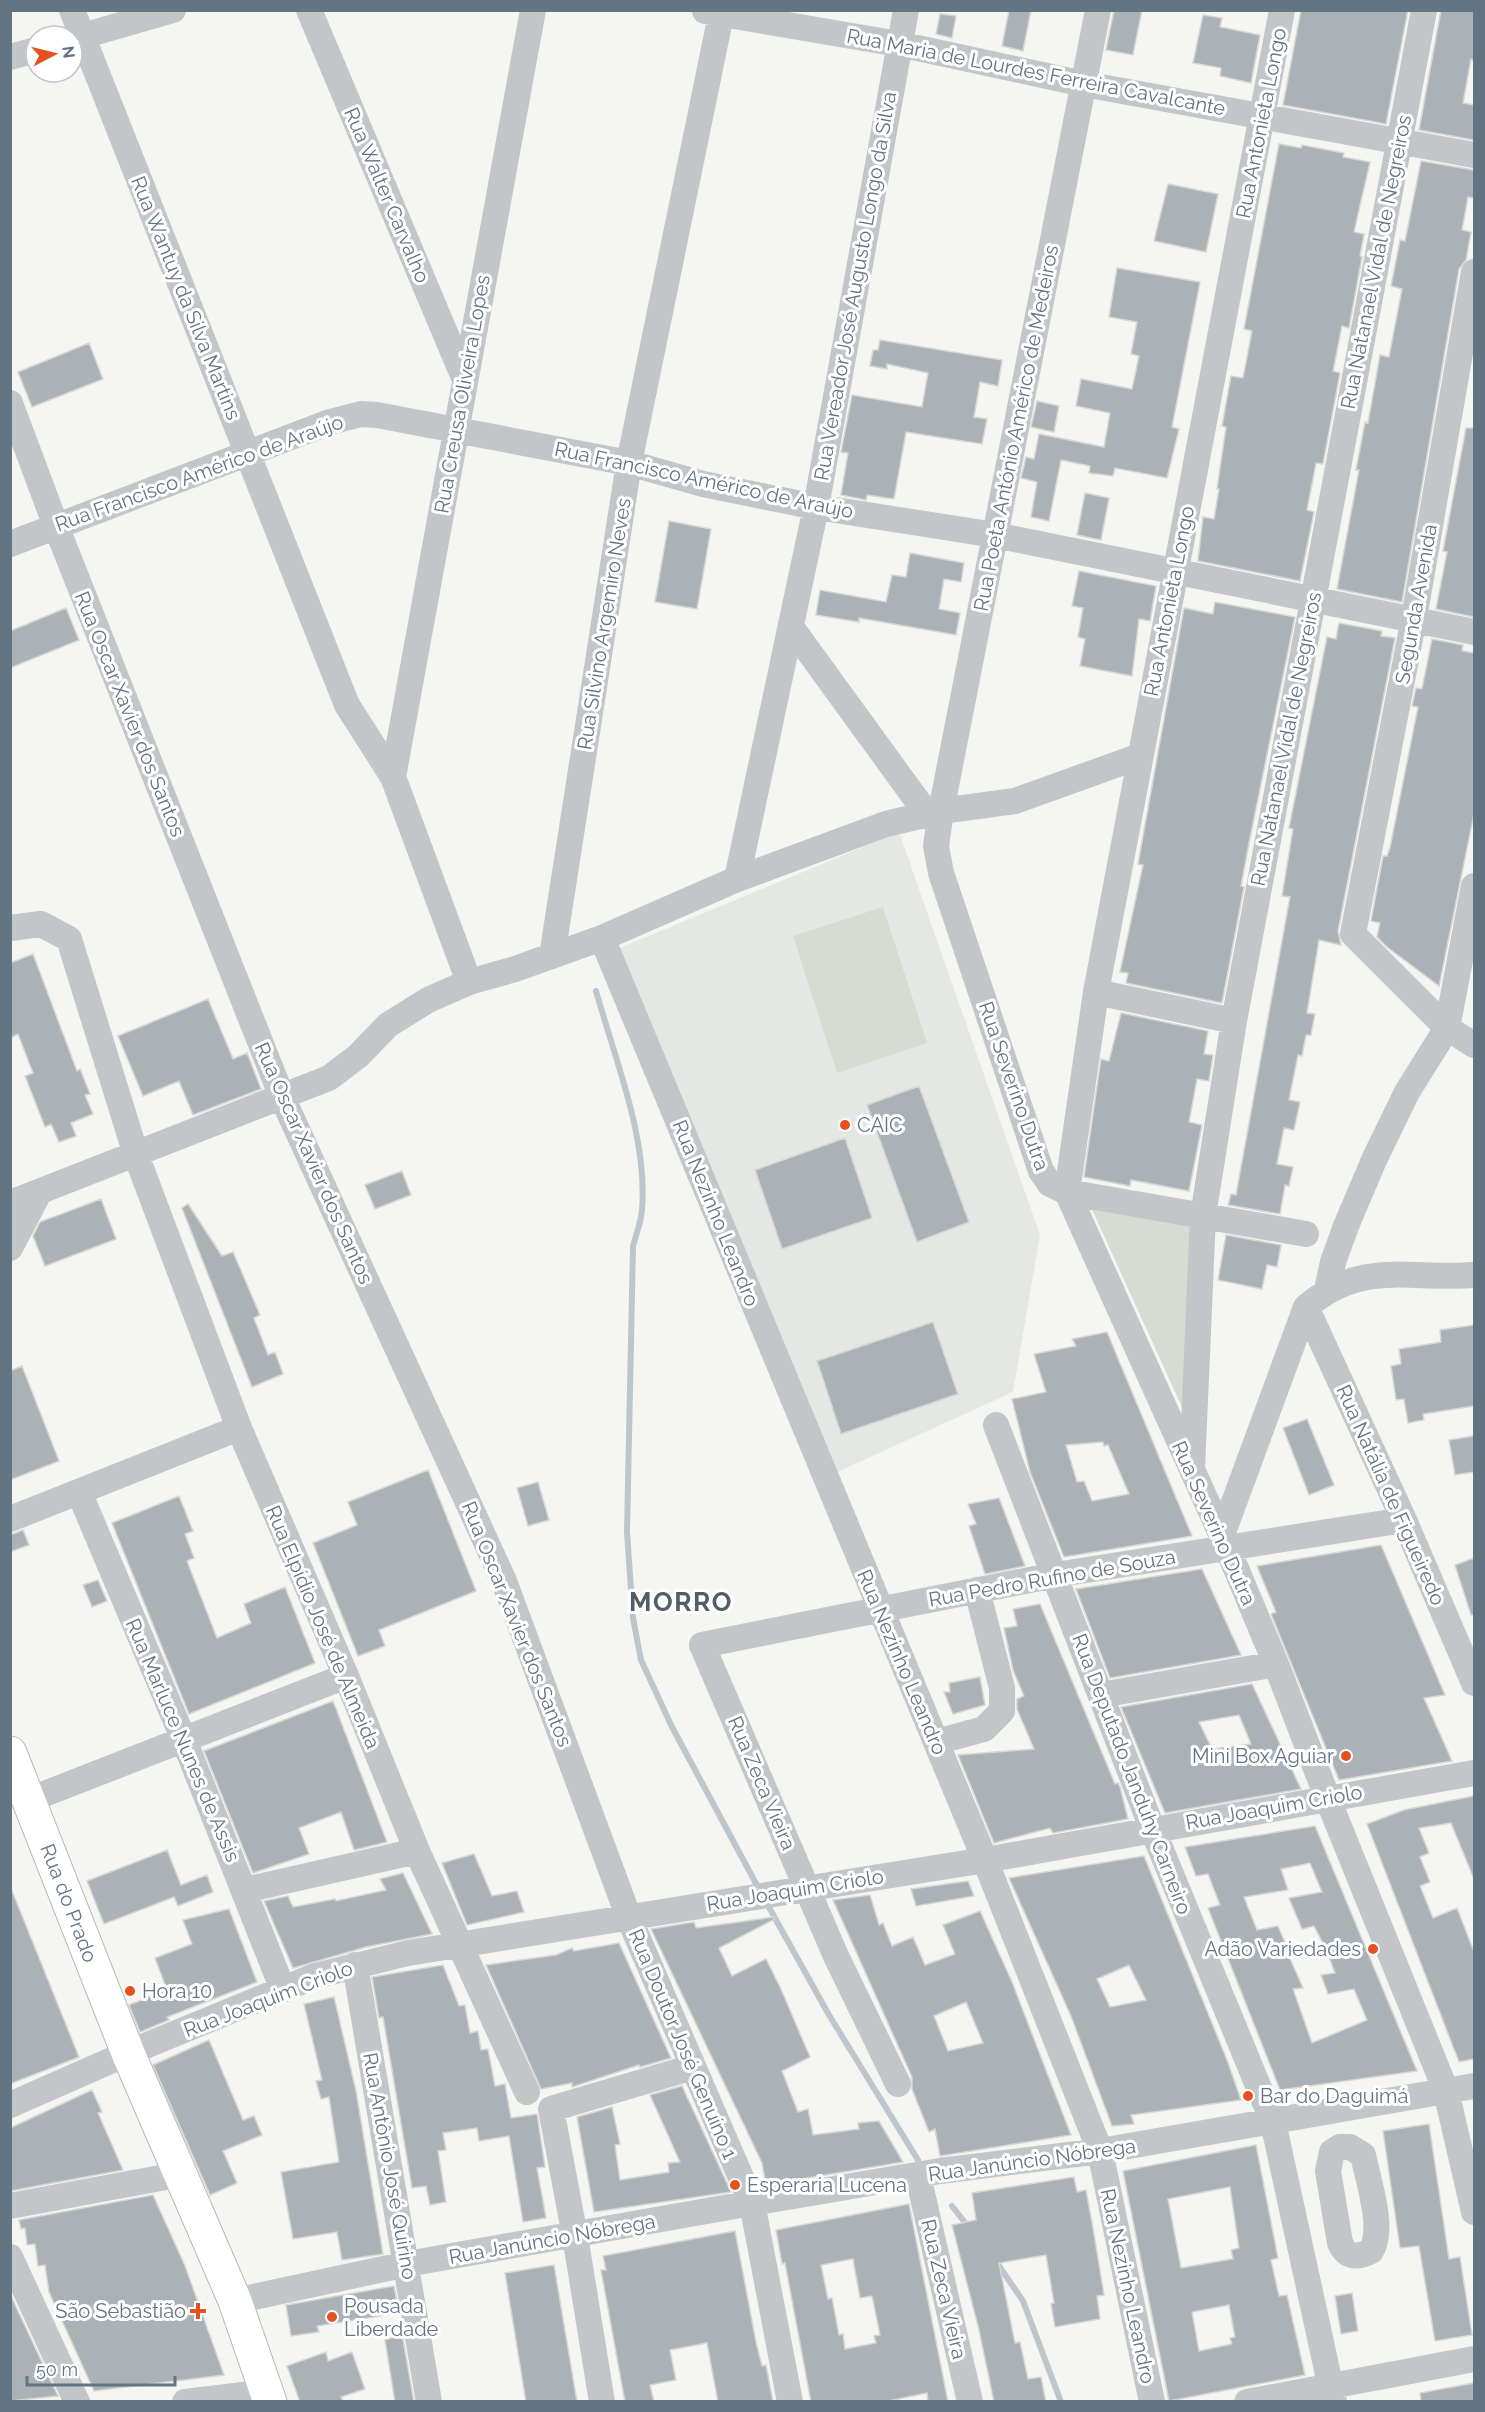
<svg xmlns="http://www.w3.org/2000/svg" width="1485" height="2412" font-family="Raleway,sans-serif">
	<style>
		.built { fill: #e5e7e4 }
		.green { fill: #d6dcd2 }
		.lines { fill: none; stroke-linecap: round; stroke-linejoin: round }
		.stream { stroke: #bbc7cc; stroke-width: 6 }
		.building { fill: #aab2b8; stroke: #d6d6d4; stroke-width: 1.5; fill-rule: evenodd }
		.major-casing { stroke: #b5b9bd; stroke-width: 35 }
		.minor { stroke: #c2c6c9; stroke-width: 26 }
		.major { stroke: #fff; stroke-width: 33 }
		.poi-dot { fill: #e65120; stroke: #fff; stroke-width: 2 }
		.labels { text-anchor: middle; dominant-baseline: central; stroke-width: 6; stroke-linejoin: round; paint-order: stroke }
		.street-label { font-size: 20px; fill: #637483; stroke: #fff }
		.poi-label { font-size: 20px; fill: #637483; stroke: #fff; text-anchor: start }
		.district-label { font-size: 26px; font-weight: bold; letter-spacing: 1.5px; fill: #515d68; stroke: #fff }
	</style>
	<rect width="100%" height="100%" fill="#f5f5f1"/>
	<!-- built -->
	<path class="built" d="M899,832L1040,1235L1013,1392L835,1473L615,950Z"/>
	<!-- green -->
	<path class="green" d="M883,907L927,1043L837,1073L793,936Z
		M1090,1205L1196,1221L1187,1418Z"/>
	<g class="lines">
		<!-- stream -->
		<path class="stream" d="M596,991C615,1059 648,1139 642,1210C641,1222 636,1235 633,1246L627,1532L633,1618L641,1660L672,1727L760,1891
			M766,1902L829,2015L918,2160
			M952,2206L970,2229
			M995,2260L1023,2301L1061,2402"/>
	</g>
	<!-- building -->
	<path class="building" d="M1009,10H1031L1023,51L1002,46Z
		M1114,10H1142L1133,55L1106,50Z
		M1301,10H1408L1386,124L1283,105Z
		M1441,10H1474V60L1471,59L1463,103L1474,105V140L1419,130Z
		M940,14L956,16L952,38L936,34Z
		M1203,15L1222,18L1220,27L1260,35L1251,83L1220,76L1221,68L1193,63Z
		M1279,144L1301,148L1302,145L1344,153L1343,157L1370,162L1354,232L1364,234L1360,256L1362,257L1349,328L1342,326L1333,371L1340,373L1323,464L1316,463L1307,510L1314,512L1300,581L1198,561L1203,517L1214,519L1219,489H1217L1226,427L1222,426L1231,376L1243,378L1252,331L1244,329Z
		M1421,161L1474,170V198L1468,197L1462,230L1471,232L1466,260L1459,269L1402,602L1337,589L1359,470H1356L1365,422L1368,423L1380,355L1389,357L1402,289L1391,286L1400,240L1405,241Z
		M1168,184L1218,194L1206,252L1154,241Z
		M1117,268L1200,282L1172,427L1179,429L1167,478L1115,468L1113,476L1089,473L1090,466L1061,460L1049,521L1031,517L1037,482L1021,478L1026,457L1034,459L1039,434L1104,447L1110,413L1076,406L1081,379L1132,389L1139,356L1131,354L1137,322L1109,317Z
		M880,340L1002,360L998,386L980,382L974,417L987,419L982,444L906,432L894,499L867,495L866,500L841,495L848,453L841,452L852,395L922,407L928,373L887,364V369L870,366L873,350H878Z
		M89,343L103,379L32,407L18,372Z
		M1037,401L1059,406L1054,432L1031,427Z
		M1466,428H1474V617L1436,609L1447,552L1443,551Z
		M1085,493L1109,498L1101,540L1077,535Z
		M669,521L711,529L697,609L655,602Z
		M910,553L964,563L961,582L944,579L939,609L960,613L956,635L859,618V622L816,615L820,590L886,602L892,575L906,577Z
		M1079,571L1156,586L1150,621L1139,619L1132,676L1080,666L1085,639L1078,637L1083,608L1072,606Z
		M1215,602L1295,617L1249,843L1241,886L1244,887L1222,1003L1126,983L1128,973L1120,972L1143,865L1138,864L1184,608L1213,614Z
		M66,608L79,640L10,668V631Z
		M1339,623L1382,631L1381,636L1395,638L1338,931L1341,945L1319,940L1307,1013L1315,1014L1311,1035H1306L1302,1056L1298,1055L1289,1100L1300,1102L1294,1130L1284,1128L1277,1164L1293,1167L1289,1186L1285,1185L1280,1214L1228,1205L1231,1194L1236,1195L1290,897L1282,896L1293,829L1289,828L1327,637L1336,639Z
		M1432,639L1463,645L1462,651L1474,653V814L1439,986L1387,947L1377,937L1380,923L1371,921L1383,856H1387L1390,848L1418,707L1412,706L1416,688L1422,689Z
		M33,954L77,1071L80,1069L90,1094L85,1095L93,1114L71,1123L76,1136L59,1142L51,1124L45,1127L25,1076L33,1073L18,1034L10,1038V963Z
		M208,999L233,1059L247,1053L261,1089L193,1115L179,1081L143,1096L118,1036Z
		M1121,1013L1208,1031L1204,1054L1213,1055L1209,1081L1197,1079L1189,1122L1202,1125L1189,1191L1131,1180L1130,1186L1084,1177L1101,1059L1109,1061Z
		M919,1086L969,1222L917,1242L867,1105Z
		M845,1138L872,1218L782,1249L755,1170Z
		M402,1171L411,1195L375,1209L365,1185Z
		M101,1199L116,1239L45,1266L33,1236L40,1222Z
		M188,1204L222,1256L233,1252L260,1315L254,1318L268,1355L275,1352L283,1374L252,1387L182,1208Z
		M1226,1235L1281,1245L1277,1267L1267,1265L1262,1289L1218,1280Z
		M933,1322L958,1394L841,1434L817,1361Z
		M1474,1325V1406L1423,1414L1424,1420L1408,1423L1404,1399L1396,1400L1391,1366L1401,1364L1399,1349L1441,1342L1440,1330Z
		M1107,1332L1192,1536L1064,1557L1030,1472L1012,1399L1046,1392L1034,1354L1076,1346L1072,1339ZM1103,1442L1104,1446L1108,1445L1129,1494L1092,1501L1084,1481L1077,1482L1066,1445Z
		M22,1366L59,1461L10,1480V1371Z
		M1307,1419L1334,1485L1309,1495L1283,1428Z
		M1474,1436V1472L1455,1475L1449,1440Z
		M428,1470L476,1591L379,1630L385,1646L358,1656L313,1543L357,1525L348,1502Z
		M538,1482L549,1520L528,1526L517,1488Z
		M179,1496L193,1531L185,1534L194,1558L187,1561L217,1638L251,1623L244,1604L285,1587L315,1663L189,1714L112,1523Z
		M999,1498L1025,1566L985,1574L969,1526L976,1524L968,1504Z
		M23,1530L29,1545L10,1552V1535Z
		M1381,1545L1445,1695L1424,1698L1452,1761L1339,1780L1271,1614L1276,1612L1257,1566Z
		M1474,1558V1615H1471L1455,1565Z
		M1202,1569L1241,1655L1110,1678L1076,1589Z
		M98,1580L107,1601L92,1607L83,1585Z
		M1040,1604L1115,1784L1118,1783L1120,1787L1128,1819L1053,1833L1050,1828L994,1843L958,1755L1034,1749L1017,1709V1699L1024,1696L1013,1670L1004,1628L1017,1626L1013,1609Z
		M980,1677L985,1705L953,1714L944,1692H950L949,1683Z
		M1252,1684L1301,1789L1165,1813L1121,1707ZM1239,1715L1251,1744L1212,1749L1199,1722Z
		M333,1701L387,1842L354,1850L341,1812L299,1828L309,1854L253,1873L204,1751Z
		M1474,1796V1879L1451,1823L1419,1828L1429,1853L1420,1857L1430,1882L1420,1886L1433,1918L1457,1908L1474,1952V2059L1459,2062L1367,1824L1404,1810Z
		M1315,1826L1417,2071L1280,2090L1208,1908L1220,1905L1208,1874L1196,1876L1185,1847ZM1310,1863L1322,1892L1289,1898L1302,1929L1314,1926L1326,1949L1335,1973L1321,1975L1328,1994L1354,1989L1367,2020L1312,2043L1293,1989L1303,1988L1284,1945H1286L1278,1926L1257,1930L1244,1897L1288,1890L1281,1869Z
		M167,1850L181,1885L207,1875L213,1892L178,1906L174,1897L104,1924L87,1881Z
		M474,1854L492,1896L517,1891L524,1912L467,1925L442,1863Z
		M1144,1856L1227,2060L1241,2100L1131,2115L1134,2124L1112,2126L1071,2016L1009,1878ZM1129,1965L1146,2000L1110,2007L1097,1979Z
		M403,1873L432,1934L366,1947L293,1968L264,1901L288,1896L293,1907L335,1899L336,1901L386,1890L380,1879Z
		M968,1881L974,1896L916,1906L911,1889Z
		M10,1886L79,2057L10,2084Z
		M870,1895L879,1925L883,1923L892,1946L913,1937L925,1965L955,1954L943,1925L980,1911L1012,1982L1071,2135L940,2156L935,2129L929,2132L912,2089V2077L833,1900ZM966,2002L983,2043L948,2051L934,2016Z
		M229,1909L257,1982L167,2017L169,2020L140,2032L129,2005L167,1990L155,1958L192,1944L183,1920Z
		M774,1917L775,1919L719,1948L732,1976L766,1959L780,1987L810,2057L782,2071L798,2112L808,2109L813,2135L859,2129L858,2123L879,2121L903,2162L766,2185L762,2163L651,1929L694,1922L696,1928Z
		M619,1943L671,2058L640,2067L639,2065L572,2087V2083L541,2089L486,1965L556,1955L572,1948L574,1951Z
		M443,1965L459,2006L465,2005L470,2033L478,2031L481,2050L488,2049L495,2086L505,2084L511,2118L537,2114L545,2167L537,2168L546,2218L523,2222L509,2136L479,2141L477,2128L443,2133L446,2150L438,2151L446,2202L430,2205L426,2186L412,2188L383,2017L379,2018L372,1977Z
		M334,1997L356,2091L383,2254L342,2260L337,2232L293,2239L281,2172L339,2162L329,2097L321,2099L316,2081L322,2080L304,2004Z
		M209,2040L243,2120L254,2116L262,2135L223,2151L237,2183L210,2195L153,2065Z
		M682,2086L731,2192L594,2212L577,2117L612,2107L620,2144L615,2145L620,2180L669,2172L668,2163L680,2162L650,2095Z
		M92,2090L102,2112L98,2113L123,2170L10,2191V2128Z
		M1429,2124L1449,2259L1460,2257L1472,2335L1435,2341L1419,2246L1400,2248L1383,2131Z
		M1256,2145L1278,2258L1271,2260L1279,2296L1287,2295L1305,2375L1169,2401L1123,2171ZM1230,2187L1239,2248L1231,2250L1233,2259L1181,2268L1168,2199ZM1229,2305L1235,2337L1230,2338L1232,2344L1199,2351L1192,2312Z
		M1074,2177L1077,2192L1086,2190L1093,2228L1104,2295L1097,2296L1100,2319L1055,2327L1051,2304L1054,2303L1046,2255L999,2263L1015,2343L1020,2342L1028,2379L1041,2377L1046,2402H994L979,2330L952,2225L976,2220L972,2193Z
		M153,2195L185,2266L224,2375L94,2391L49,2292L45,2265L38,2266L35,2244L27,2245L25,2228L21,2229L19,2220Z
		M909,2204L948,2402H928L927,2393L884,2402H811L785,2263L782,2264L776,2230ZM853,2259L860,2298L872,2296L880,2335L874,2336L876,2343L845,2349L843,2334L839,2335L832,2298L828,2299L821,2265Z
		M735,2231L756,2342L762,2366L766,2365L773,2402H718L707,2343L670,2350L676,2380L650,2385L654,2402H625L601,2270H606L603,2256Z
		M554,2265L577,2402H526L505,2273Z
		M394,2286L399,2313L317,2326L319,2332L291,2336L286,2305Z
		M1352,2293L1358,2331L1341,2334L1335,2296Z
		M10,2294L56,2392L58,2396L10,2401Z
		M402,2334L414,2402H395L385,2340Z
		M326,2352L328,2361L352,2352L365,2389L341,2397L343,2402H300L287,2366Z
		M1474,2383V2402H1421L1420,2393Z"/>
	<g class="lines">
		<defs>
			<path id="major" d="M10,1753L128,2053L235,2301L270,2402"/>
		</defs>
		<!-- major casing -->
		<use href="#major" class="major-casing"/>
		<!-- minor -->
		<path class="minor" d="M72,10L347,705L393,777L469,982
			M309,10L465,380
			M1098,10L941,811L936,846L941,873L1041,1171L1050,1184L1067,1192L1306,1234
			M1282,10L1096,992L1067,1192L1227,1547L1276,1664L1327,1797L1446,2091L1474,2212
			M705,11L899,44L1084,84L1474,155
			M72,39L173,10
			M10,57L36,50
			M1474,272L1414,618L1353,934L1447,1028L1474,1045
			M10,403L56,526L282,1097L504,1581L629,1918L752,2203L790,2402
			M10,544L330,422L361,414L377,415L629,463L703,484L816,507L995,535L1474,632
			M791,627L927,814
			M393,777L533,10
			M737,879L816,507L906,10
			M10,928L41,924L69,939L136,1155L239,1428L346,1676L417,1851L527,2092
			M602,938L985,1860L1100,2151L1152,2402
			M552,956L629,463L722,10
			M1096,992L1234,1021
			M10,1203L329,1078L358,1056L388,1025L428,1000L469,982L515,969L602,938L737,879L886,824L941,811L1015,801L1140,756
			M10,1248L39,1193
			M1327,1290L1333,1262L1346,1226L1374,1160L1407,1092L1447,1028L1474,886
			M1306,1307L1404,1520L1474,1683
			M996,1425L1152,1828L1273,2122L1334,2402
			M1192,1469L1203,1216L1234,1021L1424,10
			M79,1492L184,1740L283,1990
			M10,1519L239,1428
			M1222,1535L1306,1307C1363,1259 1408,1280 1474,1275
			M1101,1695L1276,1664
			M936,1742L984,1729L1002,1711V1688L977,1590
			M29,1800L346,1676
			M245,1890L417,1851
			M355,1965L429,2402
			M898,2084L836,1956L702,1645L1055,1575L1404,1520
			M10,2105L128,2053L315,1976L408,1953L985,1860L1474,1773
			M1340,2147H1350L1363,2155C1368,2180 1385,2230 1371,2251C1357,2258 1347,2258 1340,2243L1328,2171L1332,2152Z
			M918,2176L970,2402
			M10,2206L182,2174
			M10,2257L77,2402
			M235,2301L407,2264L752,2203L940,2171L1100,2151L1474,2086
			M185,2402L267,2392
			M602,2402L575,2236L551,2109L693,2067
			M1247,2402L1474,2359"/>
		<!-- major -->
		<use href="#major" class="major"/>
	</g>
	<!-- markers -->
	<g class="poi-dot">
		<circle cx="845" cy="1125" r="6"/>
		<circle cx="1346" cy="1756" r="6"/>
		<circle cx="1373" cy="1949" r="6"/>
		<circle cx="130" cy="1991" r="6"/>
		<circle cx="1248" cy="2096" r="6"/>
		<circle cx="735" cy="2185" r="6"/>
		<path d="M195 2302h6v6h6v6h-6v6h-6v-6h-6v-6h6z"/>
		<circle cx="332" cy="2317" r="6"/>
	</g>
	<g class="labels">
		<!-- street labels -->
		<g class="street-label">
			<text transform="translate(1036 72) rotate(11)">Rua Maria de Lourdes Ferreira Cavalcante</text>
			<text transform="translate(1261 123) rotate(-79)">Rua Antonieta Longo</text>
			<text transform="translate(387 195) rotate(67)">Rua Walter Carvalho</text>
			<text transform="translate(1376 262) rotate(-79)">Rua Natanael Vidal de Negreiros</text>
			<text transform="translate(855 286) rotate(-80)">Rua Vereador José Augusto Longo da Silva</text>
			<text transform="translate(186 298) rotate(68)">Rua Wantuy da Silva Martins</text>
			<text transform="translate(462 394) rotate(-80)">Rua Creusa Oliveira Lopes</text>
			<text transform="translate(1016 428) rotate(-79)">Rua Poeta António Américo de Medeiros</text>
			<text transform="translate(199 473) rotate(-20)">Rua Francisco Américo de Araújo</text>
			<text transform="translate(704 480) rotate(12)">Rua Francisco Américo de Araújo</text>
			<text transform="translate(1169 601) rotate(-79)">Rua Antonieta Longo</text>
			<text transform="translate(1416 604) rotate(-80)">Segunda Avenida</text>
			<text transform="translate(604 624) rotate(-81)">Rua Silvino Argemiro Neves</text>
			<text transform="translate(130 714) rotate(68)">Rua Oscar Xavier dos Santos</text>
			<text transform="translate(1286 739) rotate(-79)">Rua Natanael Vidal de Negreiros</text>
			<text transform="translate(1014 1086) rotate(71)">Rua Severino Dutra</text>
			<text transform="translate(314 1163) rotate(66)">Rua Oscar Xavier dos Santos</text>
			<text transform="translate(716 1213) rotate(68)">Rua Nezinho Leandro</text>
			<text transform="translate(1391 1495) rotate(66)">Rua Natália de Figueiredo</text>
			<text transform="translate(1214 1523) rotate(66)">Rua Severino Dutra</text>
			<text transform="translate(1052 1578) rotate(-10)">Rua Pedro Rufino de Souza</text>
			<text transform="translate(517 1624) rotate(68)">Rua Oscar Xavier dos Santos</text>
			<text transform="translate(323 1627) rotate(67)">Rua Elpídio José de Almeida</text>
			<text transform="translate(902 1662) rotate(67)">Rua Nezinho Leandro</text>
			<text transform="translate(183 1740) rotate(67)">Rua Marluce Nunes de Assis</text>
			<text transform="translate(1132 1774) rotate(69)">Rua Deputado Janduhy Carneiro</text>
			<text transform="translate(762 1783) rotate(67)">Rua Zeca Vieira</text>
			<text transform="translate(1274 1807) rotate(-10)">Rua Joaquim Criolo</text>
			<text transform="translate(795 1890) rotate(-9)">Rua Joaquim Criolo</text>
			<text transform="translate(69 1903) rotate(69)">Rua do Prado</text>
			<text transform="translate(268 1999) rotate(-21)">Rua Joaquim Criolo</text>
			<text transform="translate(683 2044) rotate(67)">Rua Doutor José Genuíno 1</text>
			<text transform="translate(1032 2160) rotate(-8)">Rua Janúncio Nóbrega</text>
			<text transform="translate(390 2166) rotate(80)">Rua Antônio José Quirino</text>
			<text transform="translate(552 2239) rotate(-10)">Rua Janúncio Nóbrega</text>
			<text transform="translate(1128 2286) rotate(78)">Rua Nezinho Leandro</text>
			<text transform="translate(944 2289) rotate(77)">Rua Zeca Vieira</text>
		</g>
		<!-- poi labels -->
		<g class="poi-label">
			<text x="857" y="1125">CAIC</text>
			<text x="1334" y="1756" text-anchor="end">Mini Box Aguiar</text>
			<text x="1361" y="1949" text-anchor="end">Adão Variedades</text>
			<text x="142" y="1991">Hora 10</text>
			<text x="1260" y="2096">Bar do Daguimá</text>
			<text x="747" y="2185">Esperaria Lucena</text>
			<text x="344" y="2306">Pousada<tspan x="344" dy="23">Liberdade</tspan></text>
			<text x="186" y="2311" text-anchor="end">São Sebastião</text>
		</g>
		<!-- district labels -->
		<g class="district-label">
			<text x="681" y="1602">MORRO</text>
		</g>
	</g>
	<!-- border -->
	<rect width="1485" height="2412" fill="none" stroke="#637483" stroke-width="24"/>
	<!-- north arrow -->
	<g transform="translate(54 54) rotate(83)"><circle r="28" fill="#ffffff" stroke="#c1c7cd" stroke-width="1.5"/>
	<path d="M0-4.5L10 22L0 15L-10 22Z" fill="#e65120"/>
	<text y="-9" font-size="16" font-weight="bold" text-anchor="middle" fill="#637483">N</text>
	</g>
	<!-- scale -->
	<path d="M27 2376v9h148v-9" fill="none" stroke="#637483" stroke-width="3"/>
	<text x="36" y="2376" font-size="18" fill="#637483" stroke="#ffffff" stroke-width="4.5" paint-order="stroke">50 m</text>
</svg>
